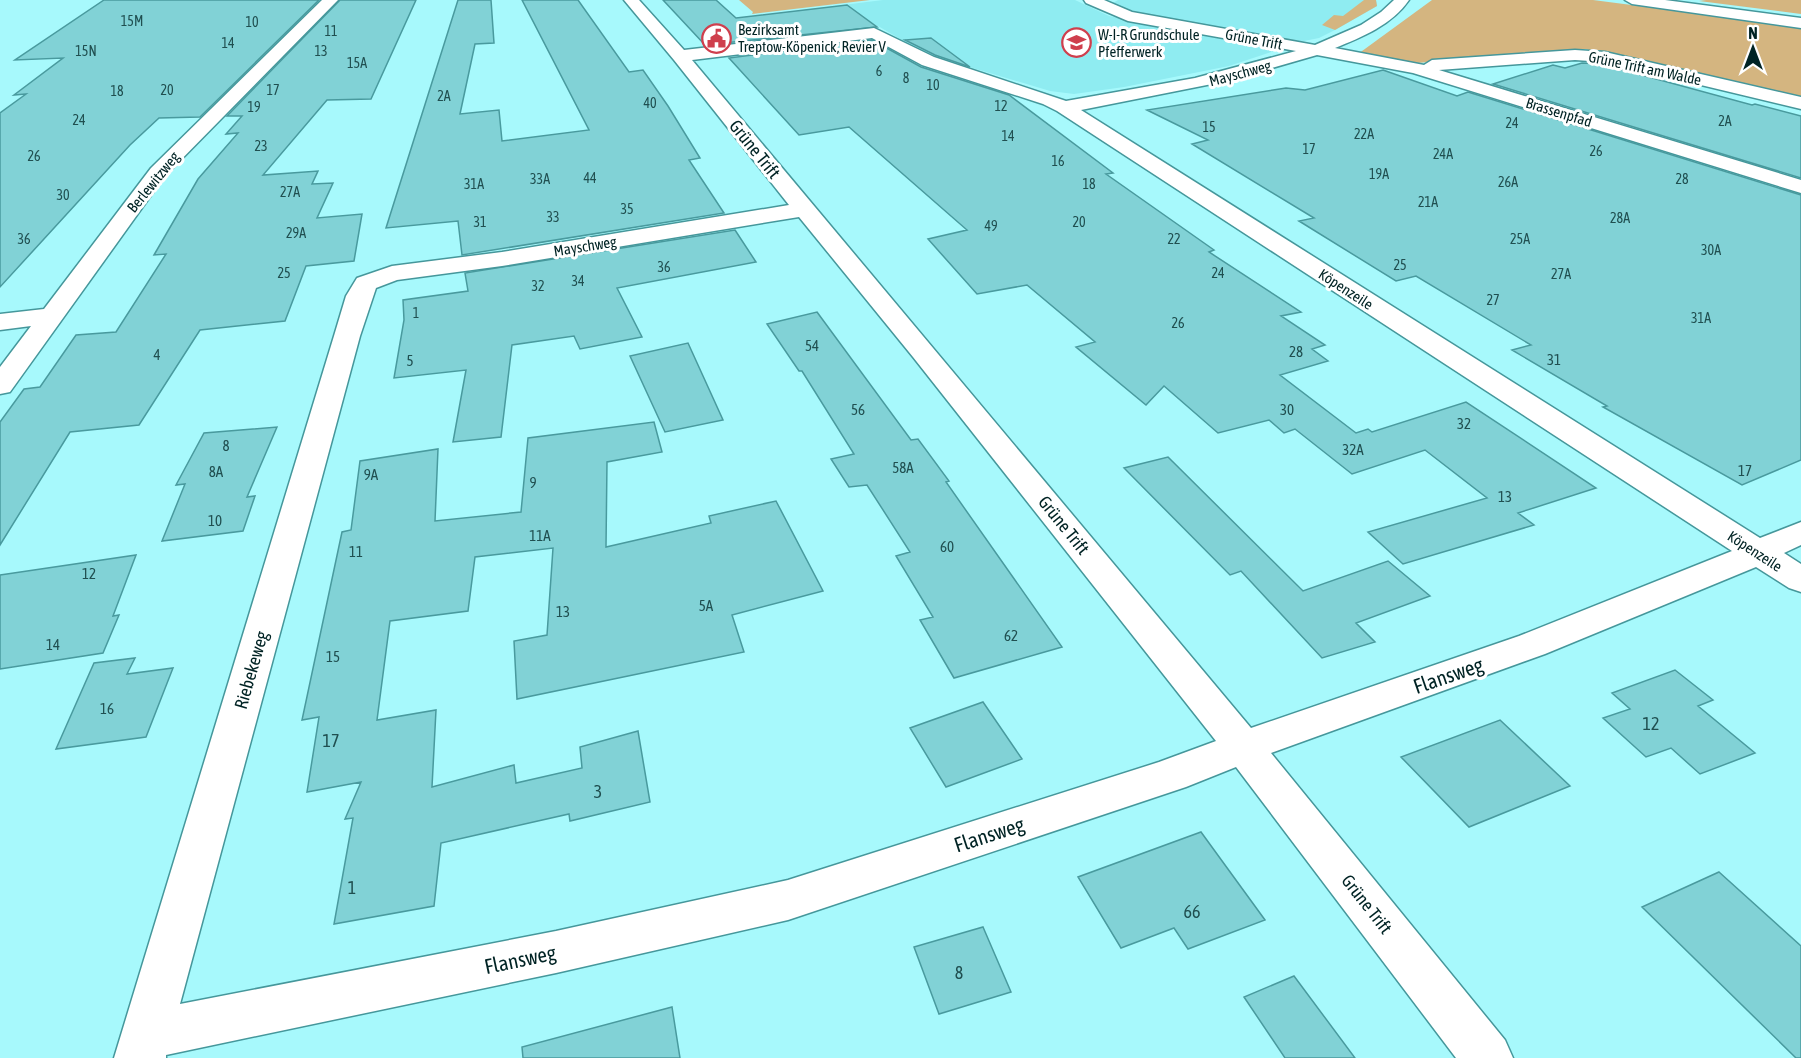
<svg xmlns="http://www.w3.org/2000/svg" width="1801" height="1058" font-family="'Asap Condensed',sans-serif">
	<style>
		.built { fill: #8fecf1 }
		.green { fill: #d4b580 }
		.building { fill: #81d2d6; stroke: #499a9e; stroke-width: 1.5 }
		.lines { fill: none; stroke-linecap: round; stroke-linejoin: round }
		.street-casing { stroke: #45979b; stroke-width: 3 }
		.secondary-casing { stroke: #45979b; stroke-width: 3 }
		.street { fill: #fff; fill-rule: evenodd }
		.secondary { fill: #fff; fill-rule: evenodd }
		.labels { text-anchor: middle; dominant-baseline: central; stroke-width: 6; stroke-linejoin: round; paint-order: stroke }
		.far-number-label { font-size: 14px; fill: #204f50 }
		.far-poi-label { font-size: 15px; fill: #002324; stroke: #fff; text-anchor: start }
		.far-street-label { font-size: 15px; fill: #002324; stroke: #fff }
		.number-label { font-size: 15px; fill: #204f50 }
		.street-label { font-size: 18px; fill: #002324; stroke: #fff }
		.near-number-label { font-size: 18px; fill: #204f50 }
		.near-street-label { font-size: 21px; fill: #002324; stroke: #fff }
	</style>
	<rect width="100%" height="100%" fill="#a7f9fc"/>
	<!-- built -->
	<path class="built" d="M883,0H1075L1109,16L1277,50L1229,66L1124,87L1074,94L1050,91L926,54L878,26L787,38L761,15Z
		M1118,0H1376L1377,6L1335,30L1319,38L1304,41L1286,40L1131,13L1109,5Z"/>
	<!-- green -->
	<path class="green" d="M739,0H870L752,14L753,12Z
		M1364,0H1376L1377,6L1335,30L1322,25L1334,15L1343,16Z
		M1432,0H1593L1801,27V101L1585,49L1405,64L1358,54Z
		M1801,0V14L1699,1L1706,0Z"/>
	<!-- building -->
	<path class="building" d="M104,0H319L200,117L159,118L130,145L0,287V113L26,94L14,95L63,58L15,60Z
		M340,0H416L371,99L327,100L263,175L318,171L312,184L333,183L317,218L362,214L354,261L306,266L285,321L200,330L139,425L70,432L0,545V422L24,389L40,387L76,335L116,332L166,254L154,255L198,179L238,133L226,134L242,116H227Z
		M458,0H491L494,43L475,44L460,114L499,110L502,141L589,130L522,0H578L629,72L643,70L668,106L700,158L689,160L724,213L462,255L458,221L386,228Z
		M663,0H716L736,18L847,5L877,27L705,45Z
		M931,38L970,67L935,55L905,40Z
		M872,40L921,67L1009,95L1113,173L1106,174L1214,250L1209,252L1301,312L1281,316L1325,345L1312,349L1328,361L1280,375L1356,433L1368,429L1372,432L1466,402L1596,488L1518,513L1534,525L1403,564L1368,532L1487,498L1425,450L1352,474L1295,429L1284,433L1269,420L1218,433L1164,386L1146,405L1076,347L1095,342L1027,285L977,294L928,239L967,230L849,127L799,135L729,58Z
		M1582,63L1601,64L1752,105L1755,104L1801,116V178L1493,84L1553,65L1565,68Z
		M1383,70L1457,96L1468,92L1801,195V460L1742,485L1603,407L1607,406L1512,350L1531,345L1416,276L1396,281L1299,221L1314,218L1192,144L1208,140L1147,110L1286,88L1305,90Z
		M735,230L756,262L617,288L642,337L580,349L574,336L512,345L501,437L453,442L466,370L394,378L404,320L403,300L468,291L465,273Z
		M817,312L911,440L918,439L949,481L946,482L1062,647L954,678L920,620L933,617L896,556L910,552L867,485L849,487L831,459L854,454L802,371H799L767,324Z
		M688,343L723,420L665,432L630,356Z
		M654,422L662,452L607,462L606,547L711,523L709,516L776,501L823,591L732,615L744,652L517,699L514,641L547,635L553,548L475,557L468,611L390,621L377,720L436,710L432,787L514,765L516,783L582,768L580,747L638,731L650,802L570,821L569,814L441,843L434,906L334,924L353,818L345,819L361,782L307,792L319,717L302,720L342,532L351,530L360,461L438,449L435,521L521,512L528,438Z
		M277,427L247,497L255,496L243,531L162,541L185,484L176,485L204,433Z
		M1168,457L1303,591L1388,561L1430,596L1356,623L1375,642L1322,658L1241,571L1230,575L1124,468Z
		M136,555L113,616L119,615L103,653L0,669V575Z
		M135,658L127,674L173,668L146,737L56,749L94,663Z
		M1675,670L1713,700L1698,706L1755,753L1700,774L1671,748L1646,757L1603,718L1630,709L1612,693Z
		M983,702L1022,759L946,787L910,728Z
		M1500,720L1570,786L1469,827L1401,757Z
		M1201,832L1265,920L1188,949L1174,928L1121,948L1078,877Z
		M1719,872L1801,946V1058H1796L1642,907Z
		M983,927L1011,992L939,1014L914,947Z
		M1294,976L1355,1058H1285L1244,997Z
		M672,1007L680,1058H523L522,1047Z"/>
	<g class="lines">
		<defs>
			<path id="street" d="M322,0H338L165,176L10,392L0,394V367L31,326L0,330V314L44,309L151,168Z
				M624,0H639L684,50L874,28L934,57L1066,101L1195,78L1296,51L1128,21L1086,3L1084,0H1104L1132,12L1315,45L1361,25L1381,12L1394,0H1409C1392,25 1362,37 1335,48L1424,65L1432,60L1575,50L1605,52L1801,97V109L1605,62L1575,60L1439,70L1801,180V193L1413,73L1317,55L1227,81L1081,110L1760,538L1801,522V545L1784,553L1801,564V592L1789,588L1756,567L1545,654L1271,753L1505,1040L1513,1058H1456L1236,767L1186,787L788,920L556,973L166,1055V1058H114L334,336L346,296L357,278L392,266L502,252L789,205L674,60ZM872,38L922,65L1043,104L1057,111L1732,551L1519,636L1251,728L692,60ZM799,217L913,357L1216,741L1159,762L788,880L556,931L180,1004L360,336L376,288L397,280L502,266Z"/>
			<path id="secondary" d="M1625,0H1665L1801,18V28L1632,4Z"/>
		</defs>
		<!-- street casing -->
		<use href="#street" class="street-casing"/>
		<!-- secondary casing -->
		<use href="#secondary" class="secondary-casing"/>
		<!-- street -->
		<use href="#street" class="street"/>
		<!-- secondary -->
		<use href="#secondary" class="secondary"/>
	</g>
	<!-- icons -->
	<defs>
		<symbol id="civic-ring" viewBox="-11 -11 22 22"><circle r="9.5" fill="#fff" stroke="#cf3f4d" stroke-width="1.5"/><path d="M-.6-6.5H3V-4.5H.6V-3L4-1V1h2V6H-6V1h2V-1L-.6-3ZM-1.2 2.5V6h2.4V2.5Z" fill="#cf3f4d"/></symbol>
		<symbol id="school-ring" viewBox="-11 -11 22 22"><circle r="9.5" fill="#fff" stroke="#cf3f4d" stroke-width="1.5"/><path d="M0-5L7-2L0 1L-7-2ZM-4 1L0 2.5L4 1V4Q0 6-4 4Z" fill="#cf3f4d"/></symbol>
	</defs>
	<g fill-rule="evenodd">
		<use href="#civic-ring" x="700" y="22" width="33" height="33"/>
		<use href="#school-ring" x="1060" y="26" width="33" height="33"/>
	</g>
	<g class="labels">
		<!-- far-number labels -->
		<g class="far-number-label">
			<text x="132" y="21">15M</text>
			<text x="252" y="22">10</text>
			<text x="331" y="31">11</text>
			<text x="228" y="43">14</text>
			<text x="86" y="51">15N</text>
			<text x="321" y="51">13</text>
			<text x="357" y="63">15A</text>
			<text x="879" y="71">6</text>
			<text x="906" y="78">8</text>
			<text x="933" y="85">10</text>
			<text x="167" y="90">20</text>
			<text x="273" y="90">17</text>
			<text x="117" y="91">18</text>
			<text x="444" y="96">2A</text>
			<text x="650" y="103">40</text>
			<text x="1001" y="106">12</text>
			<text x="254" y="107">19</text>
			<text x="79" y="120">24</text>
			<text x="1725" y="121">2A</text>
			<text x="1512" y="123">24</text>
			<text x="1209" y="127">15</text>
			<text x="1364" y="134">22A</text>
			<text x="1008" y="136">14</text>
			<text x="261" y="146">23</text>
			<text x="1309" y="149">17</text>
			<text x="1596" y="151">26</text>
			<text x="1443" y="154">24A</text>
			<text x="34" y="156">26</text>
			<text x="1058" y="161">16</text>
			<text x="1379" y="174">19A</text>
			<text x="590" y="178">44</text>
			<text x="540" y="179">33A</text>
			<text x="1682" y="179">28</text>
			<text x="1508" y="182">26A</text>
			<text x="474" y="184">31A</text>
			<text x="1089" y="184">18</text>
			<text x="290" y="192">27A</text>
			<text x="63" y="195">30</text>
			<text x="1428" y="202">21A</text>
			<text x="627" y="209">35</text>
			<text x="553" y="217">33</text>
			<text x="1620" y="218">28A</text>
			<text x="480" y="222">31</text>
			<text x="1079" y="222">20</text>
			<text x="991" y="226">49</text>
			<text x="296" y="233">29A</text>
			<text x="24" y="239">36</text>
			<text x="1174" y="239">22</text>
			<text x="1520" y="239">25A</text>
			<text x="1711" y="250">30A</text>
			<text x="1400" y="265">25</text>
			<text x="664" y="267">36</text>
			<text x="284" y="273">25</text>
			<text x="1218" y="273">24</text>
			<text x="1561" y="274">27A</text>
			<text x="578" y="281">34</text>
			<text x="538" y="286">32</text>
			<text x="1493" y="300">27</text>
			<text x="416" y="313">1</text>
			<text x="1701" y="318">31A</text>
			<text x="1178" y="323">26</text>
		</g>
		<!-- far-poi labels -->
		<g class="far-poi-label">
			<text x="738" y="29">Bezirksamt<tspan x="738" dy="17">Treptow-Köpenick, Revier V</tspan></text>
			<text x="1098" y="34">W-I-R Grundschule<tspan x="1098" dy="17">Pfefferwerk</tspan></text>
		</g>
		<!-- far-street labels -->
		<g class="far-street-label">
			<text transform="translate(1254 39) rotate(11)">Grüne Trift</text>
			<text transform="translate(1645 68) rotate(12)">Grüne Trift am Walde</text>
			<text transform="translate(1240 73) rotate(-15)">Mayschweg</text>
			<text transform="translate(1559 112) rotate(17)">Brassenpfad</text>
			<text transform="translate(153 182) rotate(-51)">Berlewitzweg</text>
			<text transform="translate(585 246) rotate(-9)">Mayschweg</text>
			<text transform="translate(1346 289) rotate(33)">Köpenzeile</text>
			<text transform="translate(1755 551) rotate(33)">Köpenzeile</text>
		</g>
		<!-- number labels -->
		<g class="number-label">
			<text x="812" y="345">54</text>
			<text x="1296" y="351">28</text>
			<text x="157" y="354">4</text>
			<text x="1554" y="359">31</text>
			<text x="410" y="360">5</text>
			<text x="858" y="409">56</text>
			<text x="1287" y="409">30</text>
			<text x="1464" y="423">32</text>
			<text x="226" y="445">8</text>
			<text x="1353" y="449">32A</text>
			<text x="903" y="467">58A</text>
			<text x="1745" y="470">17</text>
			<text x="216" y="471">8A</text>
			<text x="371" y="474">9A</text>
			<text x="533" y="482">9</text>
			<text x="1505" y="496">13</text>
			<text x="215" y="520">10</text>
			<text x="540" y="535">11A</text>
			<text x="947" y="546">60</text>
			<text x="356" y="551">11</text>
			<text x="89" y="573">12</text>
			<text x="706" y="605">5A</text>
			<text x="563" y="611">13</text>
			<text x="1011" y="635">62</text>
			<text x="53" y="644">14</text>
			<text x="333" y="656">15</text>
			<text x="107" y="708">16</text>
		</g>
		<!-- street labels -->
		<g class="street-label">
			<text transform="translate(755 149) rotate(51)">Grüne Trift</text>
			<text transform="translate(1064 525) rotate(51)">Grüne Trift</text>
			<text transform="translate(251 670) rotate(-74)">Riebekeweg</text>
			<text transform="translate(1367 904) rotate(52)">Grüne Trift</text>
		</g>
		<!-- near-number labels -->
		<g class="near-number-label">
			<text x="1651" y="723">12</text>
			<text x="331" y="740">17</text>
			<text x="598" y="791">3</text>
			<text x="352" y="887">1</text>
			<text x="1192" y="911">66</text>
			<text x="959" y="972">8</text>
		</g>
		<!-- near-street labels -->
		<g class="near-street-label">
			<text transform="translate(1448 675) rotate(-19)">Flansweg</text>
			<text transform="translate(989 834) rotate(-18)">Flansweg</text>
			<text transform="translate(520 959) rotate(-12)">Flansweg</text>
		</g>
	</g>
	<!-- north arrow -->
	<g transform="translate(1753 48)" stroke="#ffffff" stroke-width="4.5" paint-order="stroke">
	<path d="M0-4.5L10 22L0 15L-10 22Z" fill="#002324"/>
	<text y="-9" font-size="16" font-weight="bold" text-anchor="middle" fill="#002324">N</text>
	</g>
</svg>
